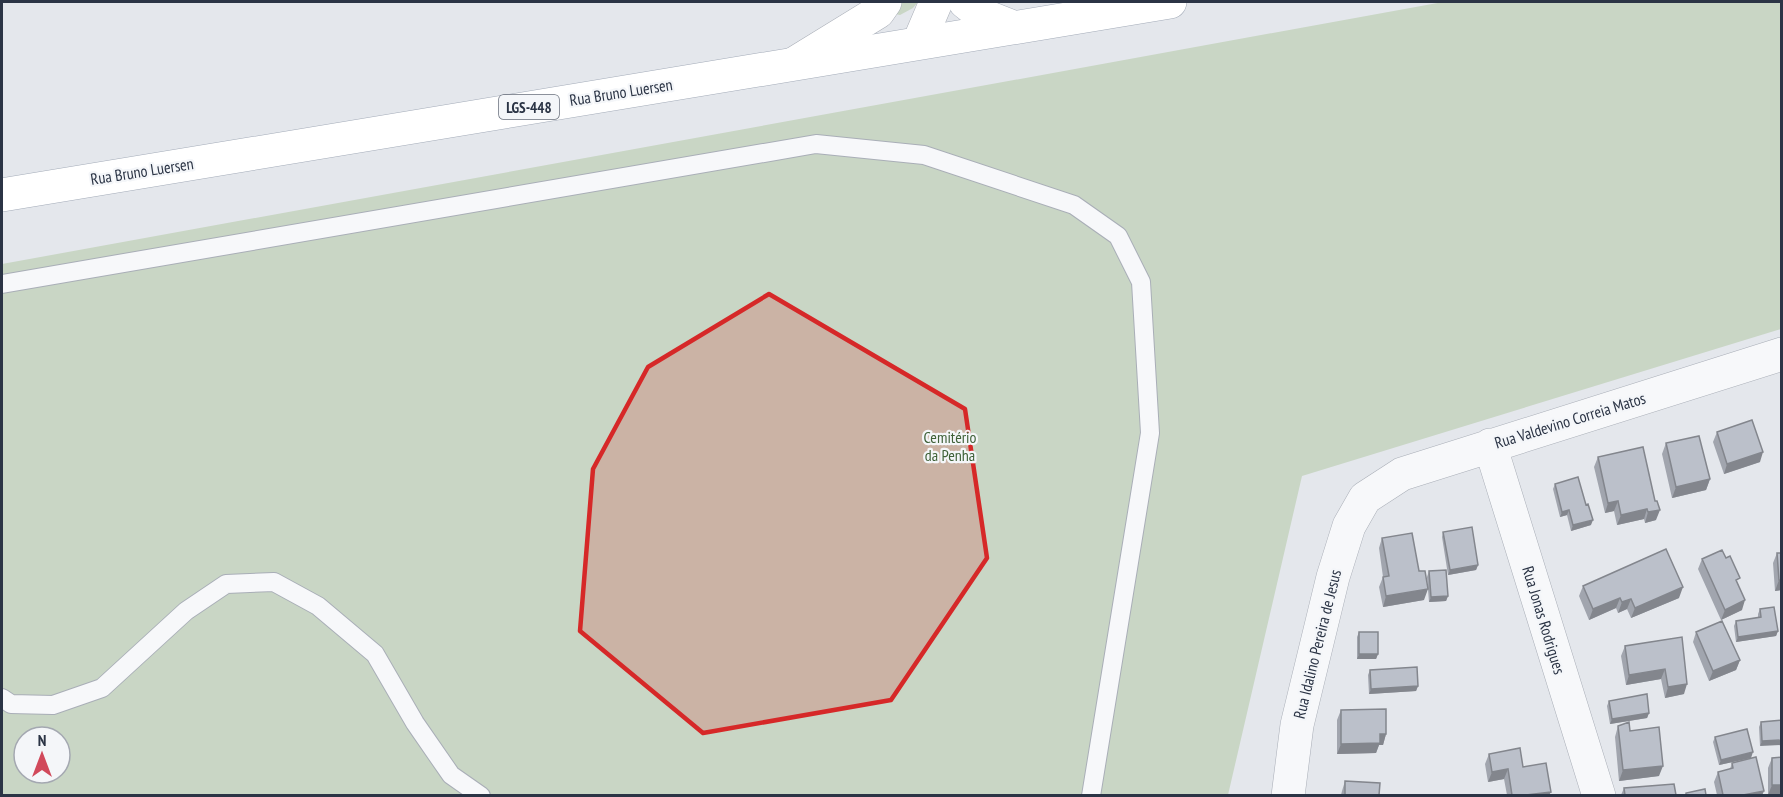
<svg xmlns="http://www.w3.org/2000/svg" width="1783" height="797" font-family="'PT Sans Narrow',sans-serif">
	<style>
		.green { fill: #c9d6c5; fill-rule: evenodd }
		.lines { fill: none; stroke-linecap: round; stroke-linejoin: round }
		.service-casing { stroke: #a9aeb7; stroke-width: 20 }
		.minor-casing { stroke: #a9aeb7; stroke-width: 34 }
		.secondary-casing { stroke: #a9aeb7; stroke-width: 34 }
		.primary-casing { stroke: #a3abb8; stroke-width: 34 }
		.service { stroke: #f7f8fa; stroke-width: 18 }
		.minor { stroke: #f7f8fa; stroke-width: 33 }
		.secondary { stroke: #fff; stroke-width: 33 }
		.primary { stroke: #fff; stroke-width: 33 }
		.wall { fill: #a1a5ae }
		.shaded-wall { fill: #83868d }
		.building { fill: #bbc0ca; stroke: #83868d; stroke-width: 1.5 }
		.marked { fill: #d62828; fill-opacity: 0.2; stroke: #d62828; stroke-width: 4.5; stroke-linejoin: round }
		.labels { text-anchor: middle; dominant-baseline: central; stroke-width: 4.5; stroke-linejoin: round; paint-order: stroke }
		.shield { fill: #f4f6f9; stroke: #676e7b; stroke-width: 1.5 }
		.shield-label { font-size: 15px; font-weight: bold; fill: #2b3445 }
		.street-label { font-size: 16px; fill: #2b3445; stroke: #f4f6f9 }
		.park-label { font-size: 16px; fill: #3f6138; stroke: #f4f6f9 }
	</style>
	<rect width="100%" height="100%" fill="#e4e7ec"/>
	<!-- green -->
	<path class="green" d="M899,2H918L913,8L900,15L895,14Z
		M1443,2H1781V329L1302,476L1228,795L2,796V264ZM24,737H60V773H24Z"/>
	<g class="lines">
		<defs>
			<path id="service" d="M2,284L816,144L924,155L1074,205L1118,236L1141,282L1150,433L1091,796
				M2,698L11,704L53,705L102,688L186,611L226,584L274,582L318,606L375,654L415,723L451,775L481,796"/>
			<path id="minor" d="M1490,445L1599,796
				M1288,796L1297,725L1333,577L1349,526L1365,498L1402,474L1782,354"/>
			<path id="secondary" d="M919,42L936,2
				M795,63L878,12L885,2"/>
			<path id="primary" d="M965,2L980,14L1013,27
				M2,195L1170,2"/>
		</defs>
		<!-- service casing -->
		<use href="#service" class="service-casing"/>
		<!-- minor casing -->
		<use href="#minor" class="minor-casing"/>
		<!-- secondary casing -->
		<use href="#secondary" class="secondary-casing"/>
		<!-- primary casing -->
		<use href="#primary" class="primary-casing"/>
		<!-- service -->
		<use href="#service" class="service"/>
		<!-- minor -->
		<use href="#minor" class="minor"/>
		<!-- secondary -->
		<use href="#secondary" class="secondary"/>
		<!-- primary -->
		<use href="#primary" class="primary"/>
	</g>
	<!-- wall -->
	<path class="wall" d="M1717,432L1760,462L1724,474L1713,442Z
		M1666,443L1710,479L1706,490L1672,498L1662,454Z
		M1643,447L1656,520L1645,523L1644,519L1617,525L1614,511L1605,513L1594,467L1598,457Z
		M1555,484L1591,525L1571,531L1567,515L1560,517L1553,489Z
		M1443,532L1478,565L1476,570L1448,575L1442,537Z
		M1382,538L1424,600L1383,607L1379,587L1383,577L1379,548Z
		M1777,553H1782V590L1775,591L1773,563Z
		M1702,559L1738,584L1742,610L1721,620L1698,569Z
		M1429,571L1448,596L1446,601L1429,602L1427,577Z
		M1583,586L1679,598L1631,618L1627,609L1618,613L1616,608L1589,620L1579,596Z
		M1760,609L1778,631L1776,636L1736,642L1734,626L1736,621L1758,618V614Z
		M1359,632L1378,654L1376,659H1357V637Z
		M1696,632L1740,660L1736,670L1709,681L1693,642Z
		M1682,637L1684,694L1665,698L1661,679L1626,685L1621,656L1625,646Z
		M1370,670L1418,686L1416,691L1369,694L1368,675Z
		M1609,701L1649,713L1647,718L1610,724L1607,706Z
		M1341,710L1386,734L1383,745H1379L1376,753L1337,754V720Z
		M1782,720L1760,746L1759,727L1761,722Z
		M1618,726L1630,731L1659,776L1619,781L1615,737Z
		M1715,737L1751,758L1719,765L1713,742Z
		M1489,754L1523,767L1551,792L1549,795H1507L1504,779L1488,782L1485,764Z
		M1772,758L1782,795H1768V768Z
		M1732,763L1764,791L1762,795H1717L1714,782L1718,772L1730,769Z
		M1345,781L1379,795H1341L1342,791Z
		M1624,788L1676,795H1621Z"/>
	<!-- shaded-wall -->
	<path class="shaded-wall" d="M1763,452L1760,462L1724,474L1727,464Z
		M1710,479L1706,490L1672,498L1676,487Z
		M1618,501L1614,511L1605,513L1608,503Z
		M1647,509L1644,519L1617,525L1621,515Z
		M1569,510L1567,515L1560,517L1562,512Z
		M1660,510L1656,520L1645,523L1648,512Z
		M1593,520L1591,525L1571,531L1573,525Z
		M1478,565L1476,570L1448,575L1450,570Z
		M1779,580H1782V590L1775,591Z
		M1683,587L1679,598L1631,618L1635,608Z
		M1428,589L1424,600L1383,607L1386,596Z
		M1448,596L1446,601L1429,602L1431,597Z
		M1620,598L1616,608L1589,620L1593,609Z
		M1631,599L1627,609L1618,613L1622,602Z
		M1745,600L1742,610L1721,620L1725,610Z
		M1778,631L1776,636L1736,642L1738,637Z
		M1359,654H1378L1376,659H1357Z
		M1740,660L1736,670L1709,681L1713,671Z
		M1665,669L1661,679L1626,685L1629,675Z
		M1687,684L1684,694L1665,698L1668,687Z
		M1418,686L1416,691L1369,694L1371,689Z
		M1649,713L1647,718L1610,724L1612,719Z
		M1380,734H1386L1383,745H1379L1376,753L1337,754L1341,744Z
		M1782,740V745L1760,746L1762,741Z
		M1753,752L1751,758L1719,765L1721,760Z
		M1663,766L1659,776L1619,781L1623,770Z
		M1508,769L1504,779L1488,782L1492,772Z
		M1772,785H1782V795H1768Z
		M1764,791L1762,795H1743Z
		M1551,792L1549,795H1526Z"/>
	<!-- building -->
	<path class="building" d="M1752,420L1763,452L1727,464L1717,432Z
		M1699,436L1710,479L1676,487L1666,443Z
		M1643,447L1655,501H1657L1660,510L1648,512L1647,509L1621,515L1618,501L1608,503L1598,457Z
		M1578,477L1586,505L1588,504L1593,520L1573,525L1569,510L1562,512L1555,484Z
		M1472,527L1478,565L1450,570L1443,532Z
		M1412,533L1419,571H1425L1428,589L1386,596L1383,577L1389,576L1382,538Z
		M1666,549L1683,587L1635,608L1631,599L1622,602L1620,598L1593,609L1583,586Z
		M1722,550L1726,558L1730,556L1740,578L1736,580L1745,600L1725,610L1702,559Z
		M1777,553H1782V580H1779Z
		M1446,570L1448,596L1431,597L1429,571Z
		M1774,607L1778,631L1738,637L1736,621L1761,617L1760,609Z
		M1722,621L1740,660L1713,671L1696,632Z
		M1359,632H1378V654H1359Z
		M1682,637L1687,684L1668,687L1665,669L1629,675L1625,646Z
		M1417,667L1418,686L1371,689L1370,670Z
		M1647,694L1649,713L1612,719L1609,701Z
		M1386,709V734H1380V743L1341,744V710Z
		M1782,720V740L1762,741L1761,722Z
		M1629,722L1630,731L1659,727L1663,766L1623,770L1618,726Z
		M1747,729L1753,752L1721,760L1715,737Z
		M1520,748L1523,767L1546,763L1551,792L1526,795H1512L1508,769L1492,772L1489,754Z
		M1756,757L1764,791L1743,795H1723L1718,772L1733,768L1732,763Z
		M1782,757V785H1772V758Z
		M1345,781L1380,783L1379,795H1345Z
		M1674,784L1676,795H1625L1624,788Z
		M1705,789L1706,795H1686V793Z"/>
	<!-- marked area -->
	<path class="marked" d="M769,294L965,409L987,558L891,700L703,733L580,631L593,469L648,367Z"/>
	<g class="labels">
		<!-- shield labels -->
		<rect class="shield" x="499" y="95" width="60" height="24" rx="4.5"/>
		<g class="shield-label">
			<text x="529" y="107">LGS-448</text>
		</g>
		<!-- street labels -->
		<g class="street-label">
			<text transform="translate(621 92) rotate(-9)">Rua Bruno Luersen</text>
			<text transform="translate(142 171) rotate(-9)">Rua Bruno Luersen</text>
			<text transform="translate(1570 420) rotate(-17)">Rua Valdevino Correia Matos</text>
			<text transform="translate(1544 620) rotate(73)">Rua Jonas Rodrigues</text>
			<text transform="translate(1317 644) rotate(-76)">Rua Idalino Pereira de Jesus</text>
		</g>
		<!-- park labels -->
		<g class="park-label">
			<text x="950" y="437">Cemitério<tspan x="950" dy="18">da Penha</tspan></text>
		</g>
	</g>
	<!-- border -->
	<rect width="1783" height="797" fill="none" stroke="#2b3445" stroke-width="6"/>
	<!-- north arrow -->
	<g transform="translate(42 755)"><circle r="28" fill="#f4f6f9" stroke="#a4a8b1" stroke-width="1.5"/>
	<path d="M0-4.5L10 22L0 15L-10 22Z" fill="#d1495b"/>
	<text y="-9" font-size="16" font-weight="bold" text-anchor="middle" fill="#2b3445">N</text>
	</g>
</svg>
